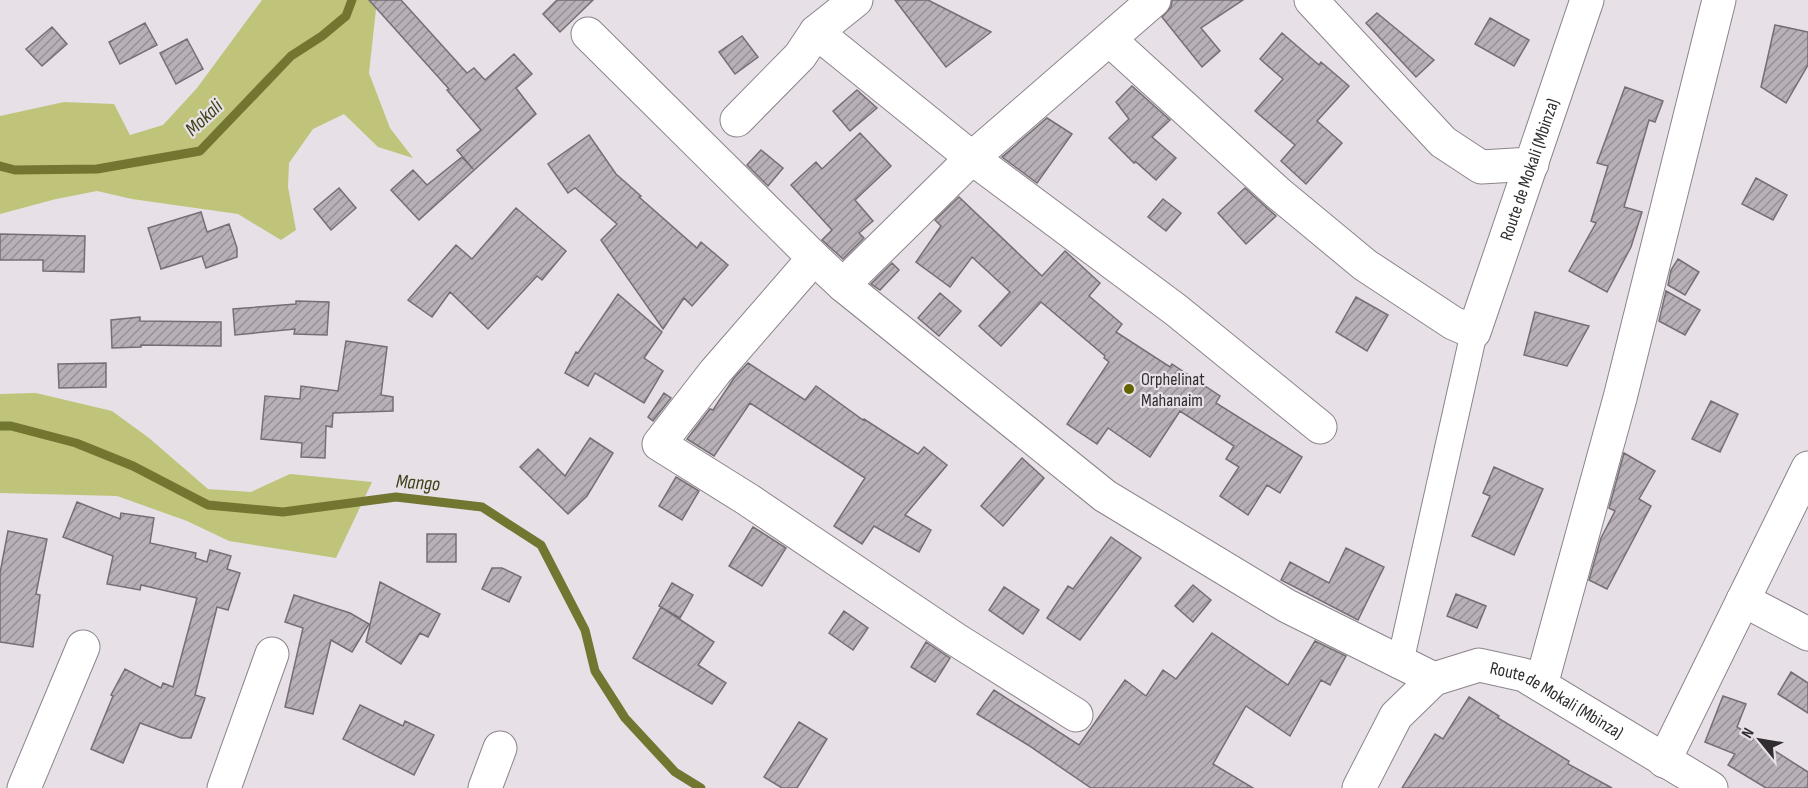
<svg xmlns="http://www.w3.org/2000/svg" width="1808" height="788" font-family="'Sofia Sans Condensed',sans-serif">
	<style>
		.grass { fill: #bfc47a }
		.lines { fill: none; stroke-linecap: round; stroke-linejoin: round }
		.stream { stroke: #737631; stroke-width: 9 }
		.building { fill: url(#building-hatch); stroke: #766e75; stroke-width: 1.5 }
		.pedestrian-casing { stroke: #8c848b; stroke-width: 28 }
		.minor-casing { stroke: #8c848b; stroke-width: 35 }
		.tertiary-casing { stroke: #8c848b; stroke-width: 35 }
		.pedestrian { stroke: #fff; stroke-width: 26 }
		.minor { stroke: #fff; stroke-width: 33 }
		.tertiary { stroke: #fff; stroke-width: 33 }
		.poi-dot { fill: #616400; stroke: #e8e0e7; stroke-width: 2 }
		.labels { text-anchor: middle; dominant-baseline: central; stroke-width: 4.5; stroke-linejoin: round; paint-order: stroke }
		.street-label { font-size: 18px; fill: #302d30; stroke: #e8e0e7 }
		.poi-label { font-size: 18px; fill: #302d30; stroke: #e8e0e7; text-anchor: start }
		.water-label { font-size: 20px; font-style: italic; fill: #3e4018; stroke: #e8e0e7 }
	</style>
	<defs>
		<pattern id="building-hatch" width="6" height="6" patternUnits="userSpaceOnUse" patternTransform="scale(1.5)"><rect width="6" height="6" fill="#b8b0b7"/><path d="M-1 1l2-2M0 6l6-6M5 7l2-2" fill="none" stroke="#969095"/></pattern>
	</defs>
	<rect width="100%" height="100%" fill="#e8e0e7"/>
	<!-- grass -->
	<path class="grass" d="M262,0H377L369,73L390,128L413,158L378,147L344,114L313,129L289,163L288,187L296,230L281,240L238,214L132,199L97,191L56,199L0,214V116L64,102L114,104L130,135L163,125L197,88Z
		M36,393L112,411L149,438L208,489L251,492L290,474L372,482L336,558L229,541L187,521L117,496L0,493V394Z"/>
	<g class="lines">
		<!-- stream -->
		<path class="stream" d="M0,166L15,170L97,169L200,151L291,56L322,36L346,16L352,0
			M0,426H11L76,443L133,466L208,505L283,512L396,497L482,507L541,545L585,630L595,671L625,718L675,772L701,788"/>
	</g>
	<!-- building -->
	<path class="building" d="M369,0H401L467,73L474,68L485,80L514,54L532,74L516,88L536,114L419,220L391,190L413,170L427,185L462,157L473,169L457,150L481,130L447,90L449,89Z
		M557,0H593L560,32L543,14Z
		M895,0H928L991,32L946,67Z
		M1172,0H1243L1201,28L1220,51L1202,67L1162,17L1171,7Z
		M1377,13L1434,60L1416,77L1366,23Z
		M1490,18L1529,40L1514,66L1475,44Z
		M145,23L157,45L120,64L109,42Z
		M1775,25L1808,32V65L1786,103L1761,87Z
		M52,27L67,44L42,66L26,49Z
		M1282,33L1319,65L1321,62L1349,86L1317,121L1342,143L1306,184L1281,161L1295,145L1255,111L1283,79L1260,59Z
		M742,36L758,57L735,74L719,52Z
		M187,39L203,69L176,84L160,53Z
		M1132,86L1170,120L1152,137L1176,158L1156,180L1136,162L1134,163L1109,138L1129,119L1116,102Z
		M1625,87L1663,101L1655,122L1649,120L1624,207L1642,212L1631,247L1607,292L1569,271L1596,223L1591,221L1608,166L1597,163Z
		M857,90L877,108L850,131L833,111Z
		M1047,118L1072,134L1037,183L1002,157Z
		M860,133L891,166L855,200L873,221L859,233L864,238L843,259L822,240L832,230L791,185L816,162L822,169Z
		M589,135L616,174L641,196L639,197L697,248L701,242L728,265L692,306L684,298L663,329L601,240L617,224L575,188L568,193L548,164Z
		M761,150L783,168L768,186L747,165Z
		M1756,178L1787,195L1773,220L1742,204Z
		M339,188L356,208L331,230L314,209Z
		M1245,188L1276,216L1246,244L1218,213Z
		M959,197L1042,276L1065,251L1100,283L1089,296L1122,324L1116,332L1170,367L1172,364L1220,396L1216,403L1302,457L1280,493L1267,485L1248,515L1220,496L1239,467L1226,459L1234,446L1180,411L1150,457L1108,428L1097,444L1067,424L1109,362L1104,358L1105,356L1041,302L1001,346L979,326L1010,292L972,257L950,287L916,262L941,226L935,220Z
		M1163,199L1181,213L1166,231L1148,217Z
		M516,208L566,251L542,280L537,276L488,329L450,292L432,317L408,300L456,245L472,259Z
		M201,212L207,232L229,224L237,248V257L206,268L202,256L161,269L148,228Z
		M0,234L85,236L84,272L43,271V260H0Z
		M1678,259L1699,272L1685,295L1668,285L1671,270Z
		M892,263L899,270L880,290L871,284Z
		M1666,291L1700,310L1685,335L1659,321Z
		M940,293L961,311L939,336L918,318Z
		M618,294L662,332L644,358L663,371L644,403L595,373L588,386L565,373L576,352L578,353Z
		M1356,297L1388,315L1367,351L1336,332Z
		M296,301L329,302L327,335L294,334L295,329L235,335L233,309L296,304Z
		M1535,312L1589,326L1567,366L1524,355Z
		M140,317V321L221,322V346L141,345V347L112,348L111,320Z
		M346,341L387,347L381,395L393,397V411L333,413L332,427L326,426L325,458L301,457L302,443L261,439L265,396L300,399L301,386L338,391Z
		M106,363V387L59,388L58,364Z
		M748,363L805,400L816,386L863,420L864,419L918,454L924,447L947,465L905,515L931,530L919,552L874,526L862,544L834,526L865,478L750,403L714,456L687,439L710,409L713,410L734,378Z
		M664,393L671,398L653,421L648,417Z
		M1711,401L1738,414L1720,452L1692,439Z
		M590,438L613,453L587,496L568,514L520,467L538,449L565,476Z
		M1624,453L1655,471L1639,499L1651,506L1607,589L1589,580L1601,538L1615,511L1609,508Z
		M1022,458L1044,478L1003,526L981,506Z
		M1494,467L1543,489L1514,555L1472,536L1490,496L1483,493Z
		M676,477L699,491L682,520L659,506Z
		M77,502L120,519L121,513L154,518L150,543L196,553L195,558L207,562L210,550L231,556L227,569L240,573L228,610L217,607L195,695L205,698L191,738H181L140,723L123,763L91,749L113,696L111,695L125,669L161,688L163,683L173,687L197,598L141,585L140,590L107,584L113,556L63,537Z
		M753,527L786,548L762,586L729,566Z
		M8,531L47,539L36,594L40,595L33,647L0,642V573Z
		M427,534H456V562H427Z
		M1111,537L1141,558L1080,640L1047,618L1068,586L1073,589Z
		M1346,548L1384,567L1358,620L1281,580L1290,562L1329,583Z
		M492,568H502L521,577L509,602L482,589Z
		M380,582L440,614L428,637L420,633L401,664L366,642Z
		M672,583L693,595L680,618L659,606Z
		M1193,585L1211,600L1193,622L1175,606Z
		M1004,587L1039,610L1023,634L989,610Z
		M1456,594L1486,606L1477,628L1447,616Z
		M294,595L350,613L369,624L352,652L331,640L313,714L285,707L303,628L285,622Z
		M661,607L714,642L698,665L726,683L712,704L633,658Z
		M844,611L868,628L853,650L829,633Z
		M1212,633L1288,685L1315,641L1346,656L1330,685L1321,680L1290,736L1246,706L1213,764L1253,788H1091L1028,745L977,714L994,690L1079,745L1125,680L1146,696L1163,670L1176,679Z
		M926,642L950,658L935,682L911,667Z
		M1791,672L1808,683V713L1778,694Z
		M1723,696L1746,704L1737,727L1808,772V788H1766L1728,765L1735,754L1705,742Z
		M1469,697L1499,716L1498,718L1569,761L1568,764L1612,788H1402L1435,734L1443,739Z
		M360,705L403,726L405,721L434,735L414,775L343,739Z
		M799,722L827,739L797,788H782L764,777Z"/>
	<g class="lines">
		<defs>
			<path id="pedestrian" d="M1400,663L1474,332"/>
			<g id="minor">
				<path d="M1311,0L1443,142L1481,167L1532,164"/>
				<path d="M816,32L856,0"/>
				<path d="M588,34L814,258L843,285L1105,496L1287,606L1434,679"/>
				<path id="s1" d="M1110,40L1278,193L1365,265L1453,323L1474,332L1587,0"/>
				<path d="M737,120L800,56L816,32L972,158L1176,310L1320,427"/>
				<path d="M814,258L715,372L659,444L747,499L955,639L1076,715"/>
				<path d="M843,285L972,158L1154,0"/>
				<path d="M1743,600L1808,634"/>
				<path d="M1541,685L1620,398L1719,0"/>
				<path d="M1664,761L1808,468"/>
				<path d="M24,788L83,647"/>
				<path d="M224,788L272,654"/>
				<path d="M485,788L500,748"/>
			</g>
			<g id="tertiary">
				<path id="s2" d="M1359,788L1396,716L1434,679L1479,665L1524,675L1711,788"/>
			</g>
		</defs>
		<!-- pedestrian casing -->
		<use href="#pedestrian" class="pedestrian-casing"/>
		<!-- minor casing -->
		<use href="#minor" class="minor-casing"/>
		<!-- tertiary casing -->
		<use href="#tertiary" class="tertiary-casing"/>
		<!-- pedestrian -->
		<use href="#pedestrian" class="pedestrian"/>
		<!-- minor -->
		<use href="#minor" class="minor"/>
		<!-- tertiary -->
		<use href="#tertiary" class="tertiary"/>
	</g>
	<!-- markers -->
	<circle class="poi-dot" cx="1129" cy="389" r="6"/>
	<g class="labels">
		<!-- street labels -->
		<g class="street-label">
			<text stroke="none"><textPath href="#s1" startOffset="640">Route de Mokali (Mbinza)</textPath></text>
			<text stroke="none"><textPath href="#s2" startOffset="267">Route de Mokali (Mbinza)</textPath></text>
		</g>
		<!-- poi labels -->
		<g class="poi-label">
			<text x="1141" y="379">Orphelinat<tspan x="1141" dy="21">Mahanaim</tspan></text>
		</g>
		<!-- water labels -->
		<g class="water-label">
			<text transform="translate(204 118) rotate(-43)">Mokali</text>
			<text transform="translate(418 483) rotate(4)">Mango</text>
		</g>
	</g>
	<!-- north arrow -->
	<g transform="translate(1760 740) rotate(300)" stroke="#e8e0e7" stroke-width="4.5" paint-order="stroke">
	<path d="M0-4.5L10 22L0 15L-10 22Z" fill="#302d30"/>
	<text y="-9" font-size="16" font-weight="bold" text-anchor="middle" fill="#302d30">N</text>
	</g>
</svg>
